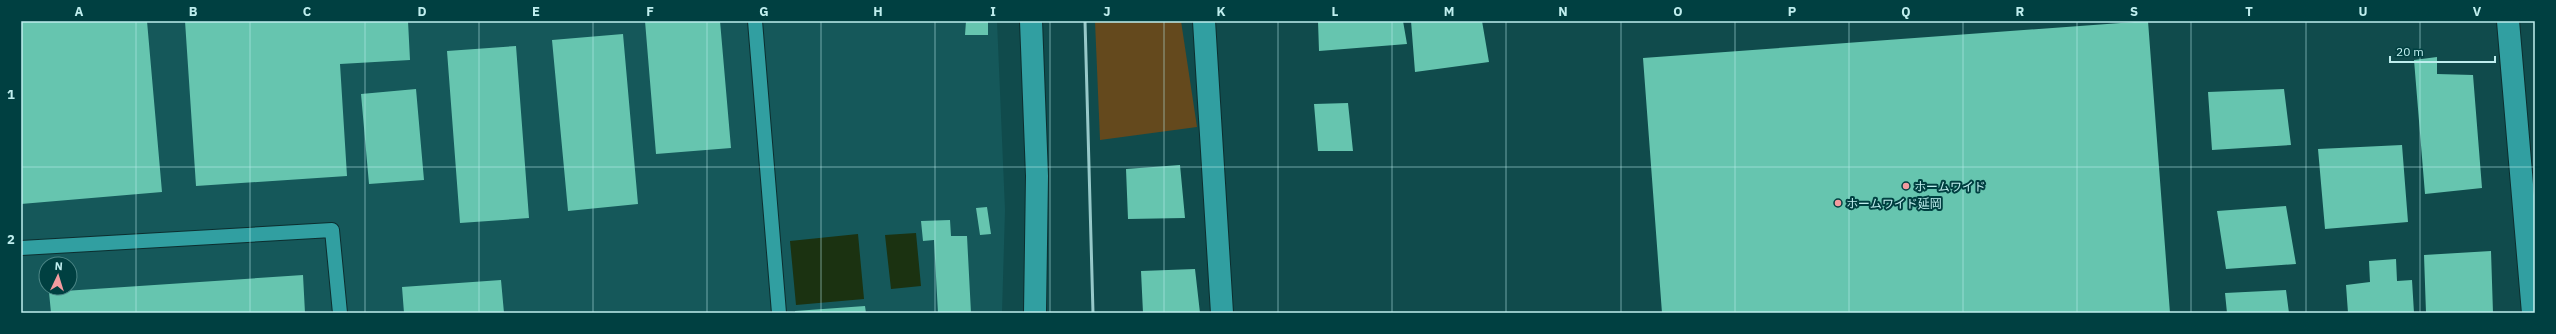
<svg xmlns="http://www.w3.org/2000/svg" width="2556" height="334" font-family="'IBM Plex Sans','Noto Sans JP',sans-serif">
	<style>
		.built { fill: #15585a; fill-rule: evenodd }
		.green { fill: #64491d }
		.water { fill: #1b3211 }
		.building { fill: #66c5af }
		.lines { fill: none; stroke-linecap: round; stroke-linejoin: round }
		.lane-casing { stroke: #0c2e2f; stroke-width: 16 }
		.street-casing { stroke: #0c2e2f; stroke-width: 24 }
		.secondary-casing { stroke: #0c2e2f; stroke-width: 24 }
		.lane { stroke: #319fa1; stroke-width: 14 }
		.street { stroke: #319fa1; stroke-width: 22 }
		.secondary { stroke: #319fa1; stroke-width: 22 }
		.rail { stroke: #97c9c9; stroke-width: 3 }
		.grid { fill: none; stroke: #bfeeee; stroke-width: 1; stroke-opacity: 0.55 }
		.poi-dot { fill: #f49b9f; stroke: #004041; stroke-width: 1.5 }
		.labels { text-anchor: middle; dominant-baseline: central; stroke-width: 4; stroke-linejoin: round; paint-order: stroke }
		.poi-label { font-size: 12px; fill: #bfeeee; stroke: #004041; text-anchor: start }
		.neatline { fill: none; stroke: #bfeeee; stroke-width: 1.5 }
		.grid-label { font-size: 13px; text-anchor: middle; font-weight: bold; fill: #bfeeee }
	</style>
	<rect width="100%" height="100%" fill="#104b4c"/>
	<!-- built -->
	<path class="built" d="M21,21H997L1005,210L1002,313H21ZM46,264H70V288H46Z"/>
	<!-- green -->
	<path class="green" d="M1095,21H1181L1197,127L1100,140Z"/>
	<!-- water -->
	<path class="water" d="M916,233L921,286L891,289L885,235Z
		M858,234L864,299L796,305L790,241Z"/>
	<!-- building -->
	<path class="building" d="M21,21H147L162,192L21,204Z
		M185,21H408L410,60L340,64L347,176L196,186Z
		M645,21H720L731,148L656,154Z
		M966,21H988V35H965Z
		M1318,21H1403L1407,44L1319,51Z
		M1411,21H1482L1489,62L1415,72Z
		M2148,21L2170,313H1662L1643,58Z
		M623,34L638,204L568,211L552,40Z
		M516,46L529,218L460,223L447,51Z
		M2437,57V74L2473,75L2482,188L2425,194L2414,60Z
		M416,89L424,180L369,184L361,94Z
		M2284,89L2291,145L2212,150L2208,92Z
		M1348,103L1353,151H1318L1314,104Z
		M2402,145L2408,222L2325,229L2318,149Z
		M1180,165L1185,218L1128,219L1126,169Z
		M2286,206L2296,264L2226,269L2217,211Z
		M987,207L991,234L980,235L976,208Z
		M950,220L951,236H967L971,313H938L934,240L923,241L921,221Z
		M2491,251L2493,313H2426L2424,255Z
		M2396,259L2397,281L2412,280L2414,313H2348L2346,285L2370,282L2369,261Z
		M1195,269L1200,313H1143L1141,271Z
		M303,275L305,313H51L49,292Z
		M501,280L504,313H404L402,287Z
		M2286,290L2289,313H2227L2225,293Z
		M865,306L866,313H795V311Z"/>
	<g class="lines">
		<defs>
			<path id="lane" d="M755,21L779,313
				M21,248L332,230L340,313"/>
			<path id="street" d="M1204,21L1222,313
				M2508,21L2533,313"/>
			<path id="secondary" d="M1031,21L1037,176L1035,313"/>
		</defs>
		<!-- lane casing -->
		<use href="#lane" class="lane-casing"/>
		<!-- street casing -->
		<use href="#street" class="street-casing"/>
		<!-- secondary casing -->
		<use href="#secondary" class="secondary-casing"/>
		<!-- lane -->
		<use href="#lane" class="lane"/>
		<!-- street -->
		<use href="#street" class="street"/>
		<!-- secondary -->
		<use href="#secondary" class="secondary"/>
		<!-- rail -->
		<path class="rail" d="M1085,21L1093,313"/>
	</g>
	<!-- grid -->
	<path class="grid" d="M136,21V313M250,21V313M365,21V313M479,21V313M593,21V313M707,21V313M821,21V313M935,21V313M1050,21V313M1164,21V313M1278,21V313M1392,21V313M1506,21V313M1621,21V313M1735,21V313M1849,21V313M1963,21V313M2077,21V313M2191,21V313M2306,21V313M2420,21V313M21,167H2535"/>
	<!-- markers -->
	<g class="poi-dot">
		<circle cx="1906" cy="186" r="4"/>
		<circle cx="1838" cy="203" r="4"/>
	</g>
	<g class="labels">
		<!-- poi labels -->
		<g class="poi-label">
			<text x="1914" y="186">ホームワイド</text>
			<text x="1846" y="203">ホームワイド延岡</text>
		</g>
	</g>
	<!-- border -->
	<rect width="2556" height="334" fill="none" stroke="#004041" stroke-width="44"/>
	<!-- north arrow -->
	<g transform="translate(58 276) rotate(4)"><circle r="19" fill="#004041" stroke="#4c8686"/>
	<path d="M0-3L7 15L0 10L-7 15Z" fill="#f49b9f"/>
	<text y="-6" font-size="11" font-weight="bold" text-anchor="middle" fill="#bfeeee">N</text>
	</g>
	<!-- scale -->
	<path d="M2390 56v6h105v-6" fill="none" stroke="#bfeeee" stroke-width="2"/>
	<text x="2396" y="56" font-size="12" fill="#bfeeee" stroke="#004041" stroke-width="3" paint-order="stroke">20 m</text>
	<rect x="22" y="22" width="2512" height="290" class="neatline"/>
	<g class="grid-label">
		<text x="79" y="16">A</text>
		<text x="193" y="16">B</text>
		<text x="307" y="16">C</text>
		<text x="422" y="16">D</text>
		<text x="536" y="16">E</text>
		<text x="650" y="16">F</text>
		<text x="764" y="16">G</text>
		<text x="878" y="16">H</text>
		<text x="993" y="16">I</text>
		<text x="1107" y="16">J</text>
		<text x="1221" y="16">K</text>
		<text x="1335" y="16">L</text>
		<text x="1449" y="16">M</text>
		<text x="1563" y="16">N</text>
		<text x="1678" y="16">O</text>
		<text x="1792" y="16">P</text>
		<text x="1906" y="16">Q</text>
		<text x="2020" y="16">R</text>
		<text x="2134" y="16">S</text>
		<text x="2249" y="16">T</text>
		<text x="2363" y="16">U</text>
		<text x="2477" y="16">V</text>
		<text x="11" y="99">1</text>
		<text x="11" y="244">2</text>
	</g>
</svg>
